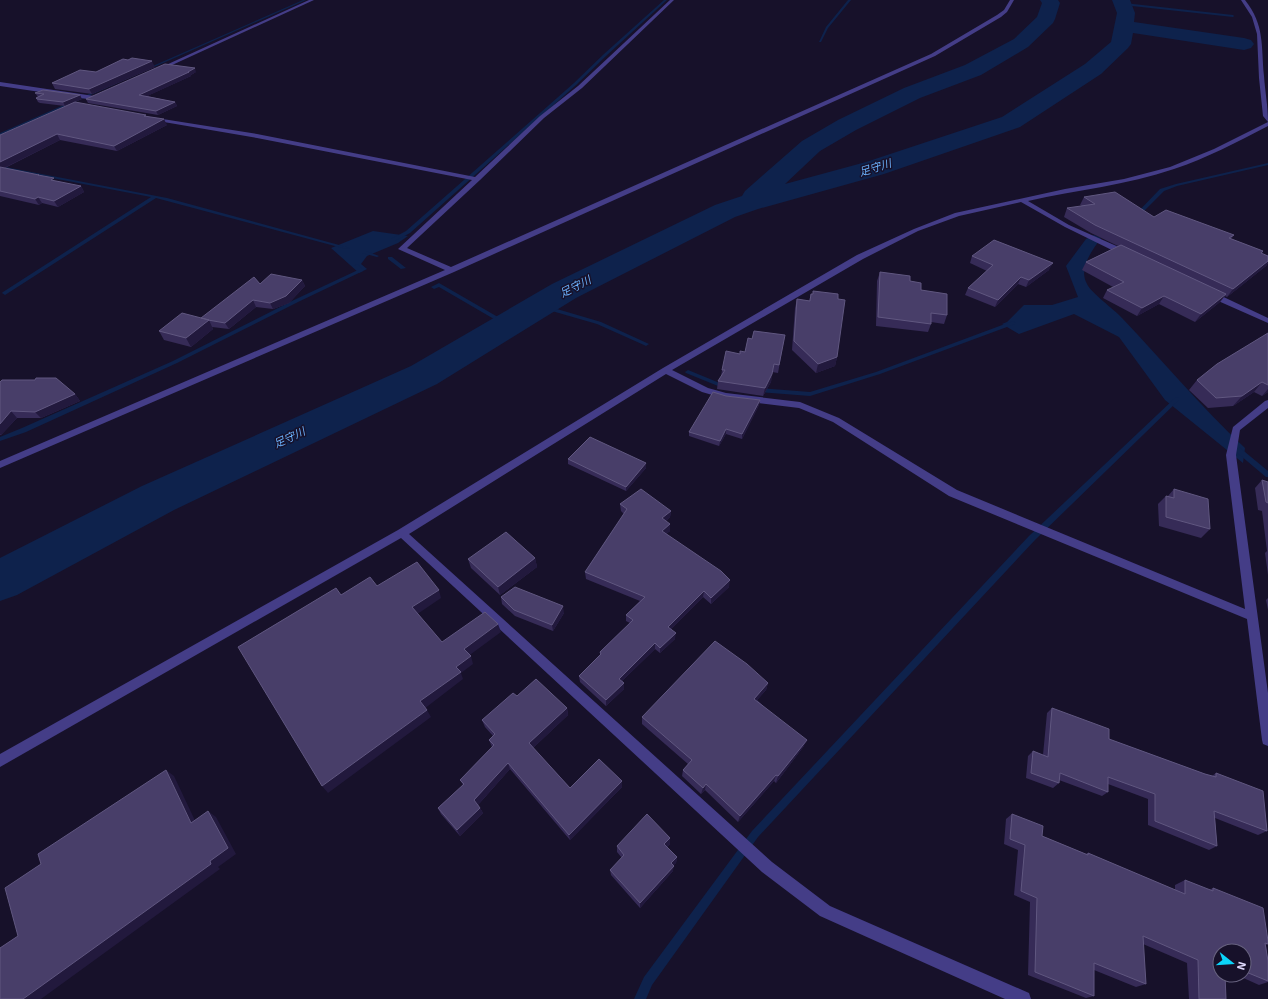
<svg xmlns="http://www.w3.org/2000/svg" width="1268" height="999" font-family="'Exo 2','Noto Sans JP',sans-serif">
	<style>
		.water { fill: #0e224c }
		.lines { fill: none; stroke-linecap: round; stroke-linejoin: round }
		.stream { fill: #0e224c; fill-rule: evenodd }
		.river { fill: #0e224c; fill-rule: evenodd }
		.street { fill: #443d87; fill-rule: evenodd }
		.wall { fill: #362b57 }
		.shaded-wall { fill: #22193d }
		.building { fill: #483e69; stroke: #605780 }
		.labels { text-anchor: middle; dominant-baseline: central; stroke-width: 3; stroke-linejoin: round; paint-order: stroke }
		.far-water-label { font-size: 11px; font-style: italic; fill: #6bb1fc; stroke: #17112a }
	</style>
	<rect width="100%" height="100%" fill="#17112a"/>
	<!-- water -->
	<path class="water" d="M373,231L408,236L398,243L367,256L361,264L367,269L359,273L331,248Z
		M1094,235L1101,238C1092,251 1078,268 1087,284C1091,293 1114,309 1122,318C1163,361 1201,407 1245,448L1243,463L1165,400L1119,337L1074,314L1019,334L1002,324L1007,322L1024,305H1052L1078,297L1066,266L1086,239Z"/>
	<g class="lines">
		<!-- stream -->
		<path class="stream" d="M303,0H306L0,135V133Z
			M664,0H667L606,56L576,85L410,233L395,241H391V239L406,231L574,83L604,54Z
			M848,0H851L828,28L821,42H819L826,27Z
			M1124,3L1233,15L1234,16L1233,17L1123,5Z
			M1268,163V165L1177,186L1164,191L1139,216L1135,215L1160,189L1176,184Z
			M0,166L167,198L350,248L346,249L156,198L5,295L2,293L3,292L151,197L0,168Z
			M362,251H366L379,256L377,257L362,253Z
			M388,257H392L406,268L401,269L388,259Z
			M357,264L363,269V271L298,302L177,363L26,432L0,441V437L22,428L173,361L294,300L358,270L354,266Z
			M439,283L510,324L511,325L510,326H506L439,287L434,289L431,287Z
			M540,304L601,322L649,344L646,346L644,345L597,324L538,307V305Z
			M1013,321L1016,323L1015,324L880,374L810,396L758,392L755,390L758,388L810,392L876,372Z
			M688,370L727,386L728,387L727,388H723L686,373L685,372Z
			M1177,397L1179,398L1180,399L1179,400L1035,540L758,837L652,985L646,999H634L644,977L752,831L1029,536L1175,398Z
			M1235,447H1239L1268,471V477H1266L1235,451L1234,449Z"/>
		<!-- river -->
		<path class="river" d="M1040,0H1058L1060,3L1055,19L1053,23L1028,47L981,75L920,98L856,130L820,151L785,184L866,162L1002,117L1085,64L1111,42L1117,13L1112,0H1130L1135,13L1134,22L1244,38L1251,40L1254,44L1251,48L1244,50L1133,33L1131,44L1128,48L1101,74L1020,127L884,174L758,209L735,217L576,298L437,384L174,510L17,595L0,601V558L142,486L411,366L552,284L715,205L742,196L745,191L802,141L838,120L904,88L965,65L1014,39L1037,17L1042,3Z"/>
		<!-- street -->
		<path class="street" d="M309,0H314L159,71L155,70Z
			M670,0H674L582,88L544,118L480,180L407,248L451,267L931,54L997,15L1004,10L1010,0H1014L1007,12L1001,17L935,56L454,272L0,468V461L445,270L398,249L472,180L257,138L152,120L150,119V117L257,134L475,177L540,116L578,86Z
			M1241,0H1245C1265,25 1261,46 1264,76C1265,91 1268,106 1268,122L1263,116L1259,78L1257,34L1252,17Z
			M0,82L94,96L97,98L94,100L0,86Z
			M1268,122V126C1237,142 1207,158 1174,169C1127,185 1077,190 1028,201L1069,225L1130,252V256H1124L1065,227L1021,202L959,216L918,231L863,259L672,370L708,388L726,393L800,402L839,418L957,490L1245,609L1226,455L1233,427L1265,401L1268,400V408L1240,430L1236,455L1268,693V746L1263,744L1262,740L1247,619L949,496L833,422L799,408L726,399L702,392L666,374L409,534L772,862L830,906L1029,993L1031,999H1005L820,916L762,872L401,538L0,767V754L398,530L663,368L857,255L914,229L955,213L1065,189L1124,179L1170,167L1214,149Z
			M1207,292H1213L1268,318V323L1207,296Z"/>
	</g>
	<!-- wall -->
	<path class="wall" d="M155,67L92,94L55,89L52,83L96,72Z
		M196,72L191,75V76L147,96L175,102L177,106L158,115L88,103L86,99Z
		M35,93L82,99L65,106L40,103L38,102L36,98L38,97Z
		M147,116L167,125L117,151L60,140L5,168L39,175L40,176L55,181L81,186L84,192L58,207L42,203L39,205L0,196V135Z
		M1084,197L1154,217L1234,235L1231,239L1263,251L1262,254L1268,256V263L1266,266L1227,297L1225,296L1220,302L1195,322L1159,304L1137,316L1103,298L1107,290L1113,287L1082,270L1086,262L1118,246L1091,233L1064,217L1067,208L1082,206L1080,205Z
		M972,256L1049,270L1026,287L1018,284L995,307L965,295L968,288L987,271L970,263Z
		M880,272L910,281L921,290L947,315L944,324L931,322V324L928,332L876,326L877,281Z
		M302,280L305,286L289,303L273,309L256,307L229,329L212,327L213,329L191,347L164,340L159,331L201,318Z
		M811,294L837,357L835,366L816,373L792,350L795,308L797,299L809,301Z
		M1268,333V392L1262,396L1254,392L1233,406L1208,408L1189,390L1197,380Z
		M785,335L778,373L772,372L771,382L763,396L717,389L718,381L721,377L722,370L740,354L745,352L752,339Z
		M0,382L75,394L80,401L41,418H17L1,435H0Z
		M726,396L760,400L759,405L742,439L726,434L719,446L689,436V432Z
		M568,459L646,468L626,491L568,464Z
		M1262,480L1268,482V575L1265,553L1267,551L1262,511L1258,510L1255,488Z
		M1174,489L1210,529L1201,538L1159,526L1158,504L1166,496H1168Z
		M620,504L671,511L670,517L666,521L670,531L666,534L729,587L711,604L703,597L671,629L675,639L660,653L655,649L622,681L624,683V689L606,706L580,682L579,676L600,655V652L630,623L626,621V615L640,601L586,579L585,572L624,514L621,511Z
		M535,558L537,567L500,595L471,568L468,559Z
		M501,597L564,613L553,631L515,616L502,604Z
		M1268,598V610L1266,600Z
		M768,683L766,690L757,700L804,746L776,783L774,781L738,822L705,790L701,794L682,776L683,770L688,764L642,724V717Z
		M517,696L567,708L568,715L533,748L570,788L622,787L570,840L510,769L478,805L480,808L483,813L460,836L441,814L438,808L463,785L460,780L492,747L489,740L493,736L485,727L482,720Z
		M1052,708L1109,739L1205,774L1212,776L1216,773L1267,831L1258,835L1215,818L1217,846L1209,850L1148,825V799L1108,784V792L1102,796L1059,780V783L1053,788L1026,778L1028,756L1033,751L1043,755L1047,713Z
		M1012,814L1042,836L1086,854L1088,853L1175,890V885L1185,880L1209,890L1213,888L1268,941V944L1266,945L1268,961V982L1259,985L1239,976L1235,978L1228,975H1244V951H1220L1226,999H1189L1187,963L1143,944L1146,984L1136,987L1094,970V996L1086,998L1028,975L1030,902L1014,895L1018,850L1004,844L1006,819Z
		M670,838V844L667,847L677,857L676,863L673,865V871L640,908L611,875L610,870L622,858L617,852V846Z"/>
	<!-- shaded-wall -->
	<path class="shaded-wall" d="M152,61L155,67L92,94L89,89Z
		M195,68L196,72L191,75V76L141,99L139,95L188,72Z
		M80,95L82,99L65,106L63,102Z
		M175,102L177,106L158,115L156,111Z
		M164,119L167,125L117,151L114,146Z
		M57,134L60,140L0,170V162Z
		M81,186L84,192L58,207L54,201Z
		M38,197L42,203L39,205L35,199Z
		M1268,261V263L1266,266L1227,297L1233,289Z
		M1053,263L1049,270L1026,287L1029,280Z
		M1021,277L1018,284L995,307L998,300Z
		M302,280L305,286L289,303L273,309L270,303Z
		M1226,294L1220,302L1195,322L1201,314Z
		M1164,296L1159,304L1137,316L1142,308Z
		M253,300L256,307L229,329L225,323Z
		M209,320L213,329L191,347L186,338Z
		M837,357L835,366L816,373L818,364Z
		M774,364L771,382L763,396L765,388Z
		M1262,382L1254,392L1233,406L1242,396Z
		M1268,389V392L1262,396Z
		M75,394L80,401L41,418L35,412Z
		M760,400L759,405L742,439V434Z
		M11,411L17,418L1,435L0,434V424Z
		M726,429V434L719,446L720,441Z
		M646,463V468L626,491V487Z
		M671,511L670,517L662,525V518Z
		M670,524V531L662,537V531Z
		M535,558L537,567L500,595L498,587Z
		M730,580L729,587L711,604V598Z
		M439,590L441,598L416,615L412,607Z
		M704,591L703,597L667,633L668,627Z
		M563,606L564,613L553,631L552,625Z
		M498,624L501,632L467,657L464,649Z
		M676,633L675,639L660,653V648Z
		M655,643V649L619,684V679Z
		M471,656L473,664L461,673L463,679L424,709L420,701L456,667Z
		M624,683V689L606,706V700Z
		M768,683L766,690L753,705L754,699Z
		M567,708L568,715L531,750L529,743Z
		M427,710L431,717L328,793L322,786Z
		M807,740L804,746L776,783L778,776Z
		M508,763L510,769L477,806L474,800Z
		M166,770L174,776L199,829L191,823Z
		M776,775L774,781L738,822L740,816Z
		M622,781V787L570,840L569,835Z
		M706,784L705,790L701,794L703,788Z
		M480,808L483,813L460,836L457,830Z
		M208,811L216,817L236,854L218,867L220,869L41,999H23L210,861Z
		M670,838V844L664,850V844Z
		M677,857L676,863L671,869V863Z
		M674,866L673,871L640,908V903Z"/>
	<!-- building -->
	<path class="building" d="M132,58L152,61L89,89L52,83L80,70L96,72L123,59L128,60Z
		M165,64L195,68L188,72H189L139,95L175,102L156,111L86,99Z
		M43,90L80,95L63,102L37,99L36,98L44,94L35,93Z
		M75,102L146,115L144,116L164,119L114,146L57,134L0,162V135Z
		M0,167L39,175H38L54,178L51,180L81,186L54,201L38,197L35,199L0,191Z
		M1115,192L1154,217L1166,210L1234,235L1229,238L1263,251L1261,253L1268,256V261L1233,289L1095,225L1067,208L1095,204L1084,197Z
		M994,240L1053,263L1029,280L1021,277L998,300L968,288L993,265L972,256Z
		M1121,245L1226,294L1201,314L1164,296L1142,308L1107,290L1124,282L1086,262Z
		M880,272L910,276V281L921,283V290L947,294V315L931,313V324L878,317Z
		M271,274L302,280L286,296L270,303L253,300L225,323L208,320H209L201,318L254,277L260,284Z
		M813,291L838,294V299L845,300L837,357L818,364L794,341L797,299L810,301L811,294H813Z
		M182,313L209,320L186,338L159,331Z
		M754,331L785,335L779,365L774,364L772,374L765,388L718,381L725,370H722L726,351L740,354V351L745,352L748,338L752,339Z
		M1268,333V385L1262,382L1242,396L1216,398L1197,380L1217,364Z
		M36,378H56L75,394L35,412L11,411L0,424V382L2,380H35Z
		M713,392L726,396L760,400L742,434L726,429L720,441L689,432Z
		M590,437L646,463L626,487L568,459Z
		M1262,480L1268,482V503L1266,502Z
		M641,489L671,511L662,518L670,524L662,531L721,571L730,580L711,598L704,591L668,627L676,633L660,648L655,643L619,679L624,683L606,700L579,676L601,654L600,652L633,620L626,615L645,597L585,572L627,509L620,504Z
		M1174,489L1208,499L1210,529L1166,517V496L1174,498Z
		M506,532L535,558L498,587L468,559Z
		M417,562L439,590L412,607L442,642L485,612L498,624L464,649L471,656L456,667L461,672L420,701L427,710L322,786L238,647L336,588L341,595L370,577L377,586Z
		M515,587L563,606L552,625L514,610L501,597Z
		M715,641L747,664L768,683L754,699L807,740L778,776L776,775L740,816L706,784L703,788L683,770L692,760L642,717Z
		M536,679L567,708L529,743L570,788L599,759L622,781L569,835L508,763L474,800L480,808L457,830L438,808L464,784L460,780L494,745L489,740L495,734L482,720L513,693L517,696Z
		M1052,708L1109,729V739L1205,774L1216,777V773L1263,791L1267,831L1214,811L1217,846L1155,821V794L1108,777V792L1060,773L1059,783L1031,773L1033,751L1048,757Z
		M166,770L191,823L208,811L228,848L210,861L211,864L23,999H0V948L18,936L5,888L41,864L38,854Z
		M647,814L670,838L664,844L677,857L671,863L674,866L640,903L610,870L624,855L617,846Z
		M1012,814L1043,826L1042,836L1088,855V853L1185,894V880L1213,891V888L1263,908L1268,941V944L1265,943L1268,961V981L1246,972V975L1244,974V951H1220V975H1225L1226,999H1199L1198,960L1143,936L1146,984L1094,963V996L1035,972L1037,898L1021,891L1025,845L1010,839Z"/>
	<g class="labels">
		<!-- far-water labels -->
		<g class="far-water-label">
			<text transform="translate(875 167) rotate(-17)">足守川</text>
			<text transform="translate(575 286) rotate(-27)">足守川</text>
			<text transform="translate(289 437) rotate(-25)">足守川</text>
		</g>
	</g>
	<!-- north arrow -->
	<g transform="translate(1232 963) rotate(107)"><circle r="19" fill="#17112a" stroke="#67627f"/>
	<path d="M0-3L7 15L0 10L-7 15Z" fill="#0bd5fa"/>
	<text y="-6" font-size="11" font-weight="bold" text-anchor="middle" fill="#e0dbfe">N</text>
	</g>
</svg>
